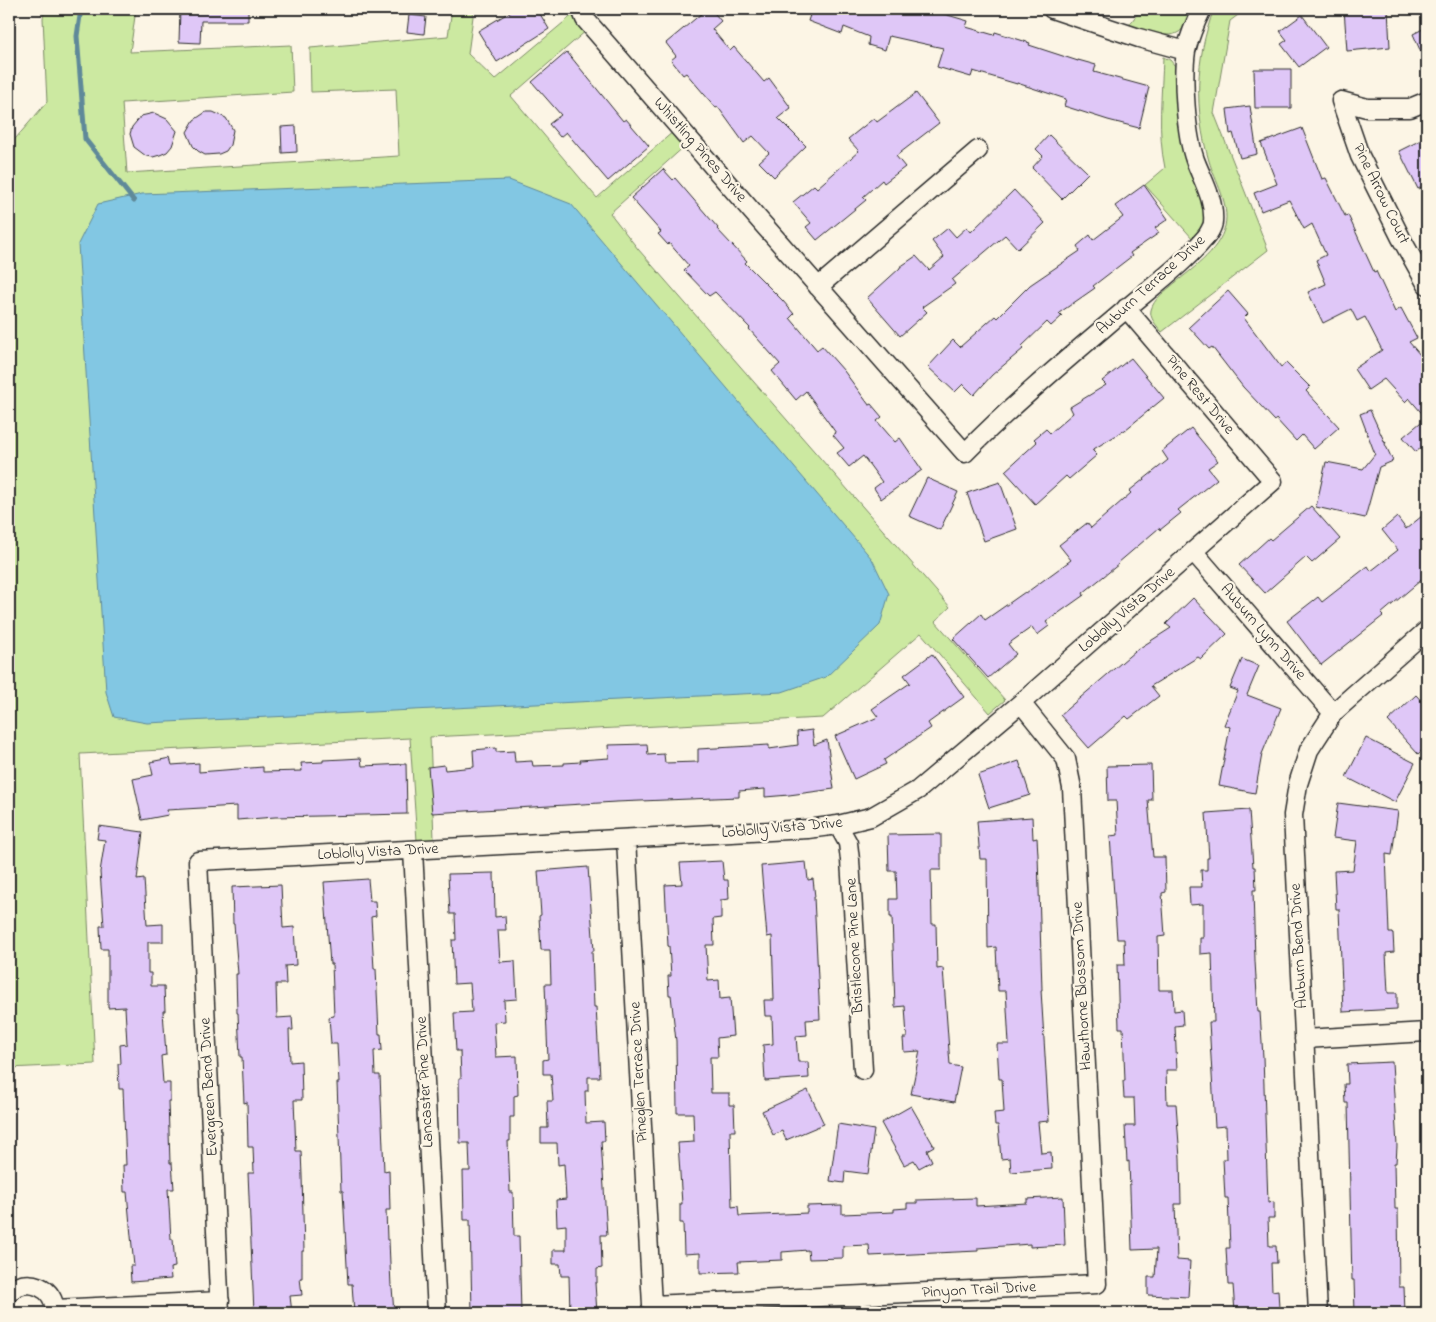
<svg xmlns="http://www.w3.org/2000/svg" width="1436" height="1322" font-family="'Indie Flower',sans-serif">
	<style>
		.green { fill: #cce9a1; stroke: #7c8a66 }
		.water { fill: #82c7e3; stroke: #5f8999 }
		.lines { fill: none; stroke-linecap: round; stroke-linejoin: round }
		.stream { stroke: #5f8999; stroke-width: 5 }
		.building { fill: #dfc7f7; stroke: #2b2b2b }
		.minor-casing { stroke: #2b2b2b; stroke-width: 21 }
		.minor { stroke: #fcf5e5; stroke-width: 18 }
		.labels { text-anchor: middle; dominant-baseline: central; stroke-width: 4.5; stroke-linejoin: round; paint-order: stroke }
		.street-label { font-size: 16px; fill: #2b2b2b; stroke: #fcf5e5 }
	</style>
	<rect width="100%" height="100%" fill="#fcf5e5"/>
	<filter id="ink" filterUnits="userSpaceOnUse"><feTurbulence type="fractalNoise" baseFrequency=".02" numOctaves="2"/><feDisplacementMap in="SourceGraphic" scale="10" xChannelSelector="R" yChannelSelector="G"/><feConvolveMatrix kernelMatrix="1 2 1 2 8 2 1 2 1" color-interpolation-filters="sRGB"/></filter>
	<g filter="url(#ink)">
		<!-- green -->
		<path class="green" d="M45,9H136L130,52L291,45L293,92L122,103L127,173L399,156L396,89L311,92L310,48L448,36L452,9H474L468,54L495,80L576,12L587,30L511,96L597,198L674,131L686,145L610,213L638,249L950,607L935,621L1005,700L990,713L921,633L823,718L430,737L434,839L417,841L410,738L80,754L95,1064L9,1068V146L47,102L43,18Z
			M1141,9H1191C1189,14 1187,22 1184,27C1173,44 1144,29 1129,25Z
			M1214,9H1246L1230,21L1214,113L1268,250L1162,332C1157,326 1149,318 1151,310C1154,299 1163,293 1170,287C1189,271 1219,252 1225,226C1230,204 1215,181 1209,161C1194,109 1195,59 1214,9Z
			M1163,57L1170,60L1175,66L1178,74L1177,105L1180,133L1188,165L1202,203L1205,220L1202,229L1193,239L1145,185L1165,168C1157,132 1162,93 1163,57Z"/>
		<!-- water -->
		<path class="water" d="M509,180L571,204L872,559L889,594L880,625L826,677L782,692L147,723L114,717L106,692L78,244L98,204L142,194Z"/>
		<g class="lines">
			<!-- stream -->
			<path class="stream" d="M81,9L77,36L85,139L134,201"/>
		</g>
		<!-- building -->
		<path class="building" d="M180,9H248V21H201L200,43L179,42Z
			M515,9H537L549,29L497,62L478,31Z
			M707,9H711L721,21L712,29L730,51L734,47L764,82L769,78L791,108L778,118L806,146L774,177L759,162L769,153L753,136L744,143L718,107L716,108L686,73L683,75L671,60L676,56L666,43Z
			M812,9H927L968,21L966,27L994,35L995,32L1030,43L1029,45L1078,61V60L1096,65L1094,72L1149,87L1139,128L1108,120L1064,106L1066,99L1017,83V84L973,71L971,77L937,67L943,48L889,36L885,50L868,45L869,37L844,27L842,34L808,21Z
			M1344,9H1388L1390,47L1347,51Z
			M409,15L426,17L424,34L407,32Z
			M1302,15L1326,47L1299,67L1281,44L1287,40L1280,31Z
			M1427,27V66L1413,34Z
			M567,52L623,121L626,119L649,146L608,181L566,132L560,137L549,124L561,115L532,82Z
			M1254,69H1291V108H1255Z
			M916,93L939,123L896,156L905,167L884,183L882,180L863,197L866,200L817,240L806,227L811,223L793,202L814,185L817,188L859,151L848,139L874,118L877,122Z
			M1250,106L1257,154L1240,158L1233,133L1230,134L1227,109Z
			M206,112H213L226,118L233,130L230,145L226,151L219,154L205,155L198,151L193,146L187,132L194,120Z
			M154,113L167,119L177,131L172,146L167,152L160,155L153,157L146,156L134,147L130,134L132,127L141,116Z
			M296,126L297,152L282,153L281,127Z
			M1302,128L1322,179L1326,178L1345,216L1348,215L1374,272L1376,271L1395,312L1401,308L1417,338L1409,342L1427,363V443L1416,452L1403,437L1426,418L1409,398L1405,402L1384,379L1368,390L1354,369L1382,350L1365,317L1357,321L1351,309L1323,323L1308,292L1326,284L1316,260L1326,255L1312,224L1304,229L1289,200L1261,211L1254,193L1277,184L1261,143Z
			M1049,135L1088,173L1062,199L1032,168L1043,156L1036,149Z
			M1427,137V184L1418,189L1399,151Z
			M663,169L673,180L675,178L718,228L717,229L747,261L745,263L783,301L794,314L790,318L817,350L822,346L844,371L869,405L871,404L882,417L877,421L895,442L900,438L922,470L881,499L874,488L882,482L863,456L849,467L837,453L844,448L833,435L836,433L806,391L796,400L772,371L780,364L749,329L750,328L715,292L709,296L684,270L689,266L669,243L668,245L658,234L661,232L631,198Z
			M1144,185L1168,219L1155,228L1159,233L1130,253L1132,256L1093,286L1095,288L1059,313L1062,316L1051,326L1047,322L1021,347L1023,349L992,375L974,395L963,384L955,392L928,367L953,340L960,347L995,316L997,318L1030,285L1080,251L1077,246L1090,235L1093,240L1123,217L1115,206Z
			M1014,190L1045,223L1018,249L1005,235L952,280L955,284L922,307L927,312L900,336L867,298L900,268V267L916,256L929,270L944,257L932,241L948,228L956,237L967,227L971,232Z
			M1228,291L1248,314L1244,318L1281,367L1286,363L1310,387L1306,391L1339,427L1314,449L1302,435L1296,441L1276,419L1275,421L1243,387L1212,347L1209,349L1189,327Z
			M1131,358L1164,398L1125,430L1092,450L1097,455L1069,479L1066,476L1035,504L1005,471L1037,442L1034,439L1046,429L1050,433L1073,413L1070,407L1106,385L1102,381Z
			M1370,410L1385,443L1386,442L1385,444L1393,461L1379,467L1365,518L1316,507L1326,462L1363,469L1375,454L1360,414Z
			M1191,428L1218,461L1208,468L1217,479L1178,510L1181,513L1160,530L1159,528L1118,563L1119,564L1083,593L1084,595L1046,622L1049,626L1037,635L1032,627L1008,644L1016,654L988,678L953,639L981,614L985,620L1025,592L1026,593L1071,560L1059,545L1087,523L1091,528L1131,493L1129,491L1168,460L1162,451Z
			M927,478L958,492L940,530L909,516Z
			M1000,482L1017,529L984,541L967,493Z
			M1311,506L1340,539L1312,563L1306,557L1265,593L1239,565L1269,538L1271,540Z
			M1427,512V575L1381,614L1383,616L1321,665L1287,621L1318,597L1322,602L1368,566L1371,571L1398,550L1382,530L1397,517L1406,529Z
			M1193,598L1227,634L1201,659L1198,657L1151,686L1159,696L1129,719L1126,716L1089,748L1060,715L1135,651L1171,628L1166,624Z
			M932,654L964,697L928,723L931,728L884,760L886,764L854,779L835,736L878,717L872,709L910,683L904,675Z
			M1242,659L1259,666L1247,695L1281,708L1262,754L1255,793L1219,786L1230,727L1224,725L1238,691L1230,688Z
			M1416,695L1427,707V746L1418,754L1388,721Z
			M812,730L814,745L827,740L834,789L789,795L765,797V789L739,791V797L616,802L432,813L428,767L444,765L445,770L474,767L473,750L496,748V752L514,751L515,762L532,761L533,766L564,765V763L581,762L580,760L609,758L608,745L647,744L648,755L664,754L665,763L698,762V749L769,745V749L798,745L797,732Z
			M1366,738L1415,763L1395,802L1346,777Z
			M170,758L172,765L199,763V772L263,767V772L302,771L301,763L323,762V760L344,759L361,758L362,766L406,764L407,814L275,817L237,820V806L167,810L168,815L142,820L133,779L153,775L150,762Z
			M1019,761L1030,795L989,808L978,775Z
			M1151,765L1152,800H1148L1153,857H1165L1166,892L1162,893L1165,936L1158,937L1159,990H1173L1174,1011L1182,1010L1183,1025L1175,1026L1177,1070H1166L1167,1104H1176L1180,1158L1181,1204H1175L1177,1260L1190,1261L1188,1297L1148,1295V1277H1155L1157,1249L1132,1250L1129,1161L1127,1162L1125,1126H1135L1134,1098H1124L1123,1081H1125L1123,1028H1119L1117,965H1125L1124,939H1117L1110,836L1118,835L1116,801H1108L1107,766Z
			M1338,803L1398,811L1392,855L1386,854L1389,933H1393L1394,952L1386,953L1388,993H1397V1009L1343,1012L1339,909H1336L1334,871L1353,870L1357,841L1333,838Z
			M1249,810L1253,867H1255L1256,890H1253L1255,961L1258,1012H1260L1263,1057L1268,1203L1274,1202V1218H1268L1269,1246H1276L1277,1263H1271L1272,1291L1278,1290L1279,1308H1273V1313H1235L1233,1285H1228L1226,1248H1230L1228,1198H1225L1223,1159H1227L1226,1126L1215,1127L1209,1022H1214L1212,953L1200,954V938H1203V904L1190,905L1189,887H1202L1201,870H1207V858H1209L1206,813Z
			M1032,817L1033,839L1037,838L1038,855L1042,990H1041L1049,1121L1038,1122L1041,1153L1051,1152L1052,1169L1011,1172L1010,1158L1001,1159L998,1125H995L994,1113L1004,1112L1002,1079H999L997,1044H1009L1006,991H998L996,947L988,948L987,859H980L977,821Z
			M99,826L143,832L137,880L144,879L147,925L163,924V942H148V973H151V986H164L165,1011H163L166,1055L161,1056L163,1083H170V1101H168L170,1163H172L174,1189H168L171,1239H173L175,1267L170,1268L171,1279L131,1282L130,1266H134L131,1236L127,1192H124L123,1165H126L123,1089H119L118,1064H121L120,1045L127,1044L125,1007L108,1008V949H101L100,926H104L100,872L105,840L97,839Z
			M941,834V870H931L932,924H936L937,969L943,968L950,1065L961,1067L954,1102L911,1094L920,1051L904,1052L903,1038H907L905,1006L895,1007L892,917H890V899H897L896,871H889L888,835Z
			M722,861L724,880H728L729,899L721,900V918L713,919L714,945H706L708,981L719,980L720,999L730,998L733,1036L717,1038L718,1057H710L711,1093H729V1105H734L735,1131H730L732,1207L738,1206L739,1216L807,1213V1206L842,1205V1214L894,1212V1209L907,1208V1203H917V1200L976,1198V1206L1027,1203V1199L1063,1197L1065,1245L1030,1247V1244L978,1248V1251L870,1256L869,1245L843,1246V1258L809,1259L808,1250L782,1252V1260L738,1262L739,1272L700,1273V1253L684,1254L683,1223H680V1204H682L678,1143L694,1142L693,1113H677L676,1041L671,995H669L668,976H671L669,946H668L665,885L682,884L680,863Z
			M806,862L808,880L813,879L815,897H814L820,1019L806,1020L807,1035L796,1036L798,1062H808L809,1078L765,1081L763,1045L773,1044L772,1016H765L764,1000H774L772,936L767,937L761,866Z
			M588,867L594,951H592L594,1007H596L600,1077H588V1091H585L586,1123L604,1122L605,1141H601L607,1235H601L602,1268L597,1269V1283H595L597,1313H570L569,1276H561L560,1264H553V1250H566V1225L557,1226L556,1200L566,1199L564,1164L558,1165L557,1143H541V1128H548L547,1101H553L551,1074H543V1060L548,1059L545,984H551L550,950H541L539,916L541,915L538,871Z
			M494,873L495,917L505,916L506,930H498L500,962L515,961L517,999L504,1000L505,1021L494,1022L496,1057L517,1056L518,1095L514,1096V1117H510V1141H508L510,1192H513L514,1236H519L521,1313H472L470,1220H464L463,1171H470L469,1143H460L459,1078H461L460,1051H456L454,1013L472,1012L470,983L454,984L452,940H456L455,914H450L448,874Z
			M368,879L370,901H375L376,916L371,917L374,969H376L379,1034H381L382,1050L374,1051L375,1075H380L384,1171L389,1170L390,1210H386L387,1240H389L391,1287H392L394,1313H354L352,1284H348L343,1191H341L337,1083H339L337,1044H331L329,1017L334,1016L332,964H330L324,882Z
			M281,885L283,928L294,927L296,965L285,966L286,984H276L277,1018L292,1017L293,1030H289L290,1062L301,1061L302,1100H294L296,1151H301L302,1176L304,1251H302V1278H300L302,1295L290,1296L292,1313H254L248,1173H254L253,1147H248L247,1102L244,1103L242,1057H240L238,1013H237L236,974H238L234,924H233L232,887Z
			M1392,1062L1397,1146L1396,1163H1394L1395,1209H1398L1399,1287H1404L1405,1313H1355L1354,1280H1352L1348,1103H1345L1344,1084H1348L1347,1064Z
			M808,1090L824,1124L786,1140L782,1131L773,1135L762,1111Z
			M911,1106L934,1146L927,1150L932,1161L919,1168L914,1160L904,1165L881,1123Z
			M838,1124L874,1130L868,1174L845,1171L844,1183L830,1181Z"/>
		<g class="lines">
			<defs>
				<path id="minor" d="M581,9L585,19L762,223L965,453C1015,402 1072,355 1126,309C1153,286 1182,265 1205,238C1208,235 1213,226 1213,222C1215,200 1202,179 1195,160C1186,135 1182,78 1186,51C1189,38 1196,21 1202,9
					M1052,9L1139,38L1186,51
					M1341,101L1360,156L1401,238L1427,285
					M1341,101L1367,108H1410L1427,101
					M818,287L978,150
					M1193,551L1333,713
					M838,825L848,843L850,860L863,1070
					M626,839L652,1305L1097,1284L1072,788L1066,759L1021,703
					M413,850L437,1313
					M1304,1039L1427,1032
					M9,1293C25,1274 58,1288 54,1313
					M869,1295L870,1313
					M55,1309L220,1301
					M220,1313L198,861L808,829L838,825L871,817L918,790L1021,703L1273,481L1126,308
					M1318,1313L1293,815L1298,784L1309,750L1333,713L1427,630"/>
			</defs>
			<!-- minor casing -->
			<use href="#minor" class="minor-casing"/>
			<!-- minor -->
			<use href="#minor" class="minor"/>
		</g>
	</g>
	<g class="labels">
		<!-- street labels -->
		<g class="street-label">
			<text transform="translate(700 150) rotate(49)">Whistling Pines Drive</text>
			<text transform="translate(1381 194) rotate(64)">Pine Arrow Court</text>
			<text transform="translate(1151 285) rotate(-42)">Auburn Terrace Drive</text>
			<text transform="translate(1200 395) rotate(50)">Pine Rest Drive</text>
			<text transform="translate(1127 610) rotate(-41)">Loblolly Vista Drive</text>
			<text transform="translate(1263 632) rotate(49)">Auburn Lynn Drive</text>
			<text transform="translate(782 828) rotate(-5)">Loblolly Vista Drive</text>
			<text transform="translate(378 852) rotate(-3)">Loblolly Vista Drive</text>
			<text transform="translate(855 946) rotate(-93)">Bristlecone Pine Lane</text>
			<text transform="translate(1299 946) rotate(-93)">Auburn Bend Drive</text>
			<text transform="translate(1082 986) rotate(-93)">Hawthorne Blossom Drive</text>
			<text transform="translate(639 1072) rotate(-93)">Pineglen Terrace Drive</text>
			<text transform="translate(425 1082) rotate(-93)">Lancaster Pine Drive</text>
			<text transform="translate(209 1087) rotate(-93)">Evergreen Bend Drive</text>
			<text transform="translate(979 1290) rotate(-3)">Pinyon Trail Drive</text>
		</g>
	</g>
	<!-- margin -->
	<rect width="1436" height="1322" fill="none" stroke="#fcf5e5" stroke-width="30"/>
	<rect x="15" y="15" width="1406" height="1292" fill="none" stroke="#2b2b2b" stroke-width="2" filter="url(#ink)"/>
</svg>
